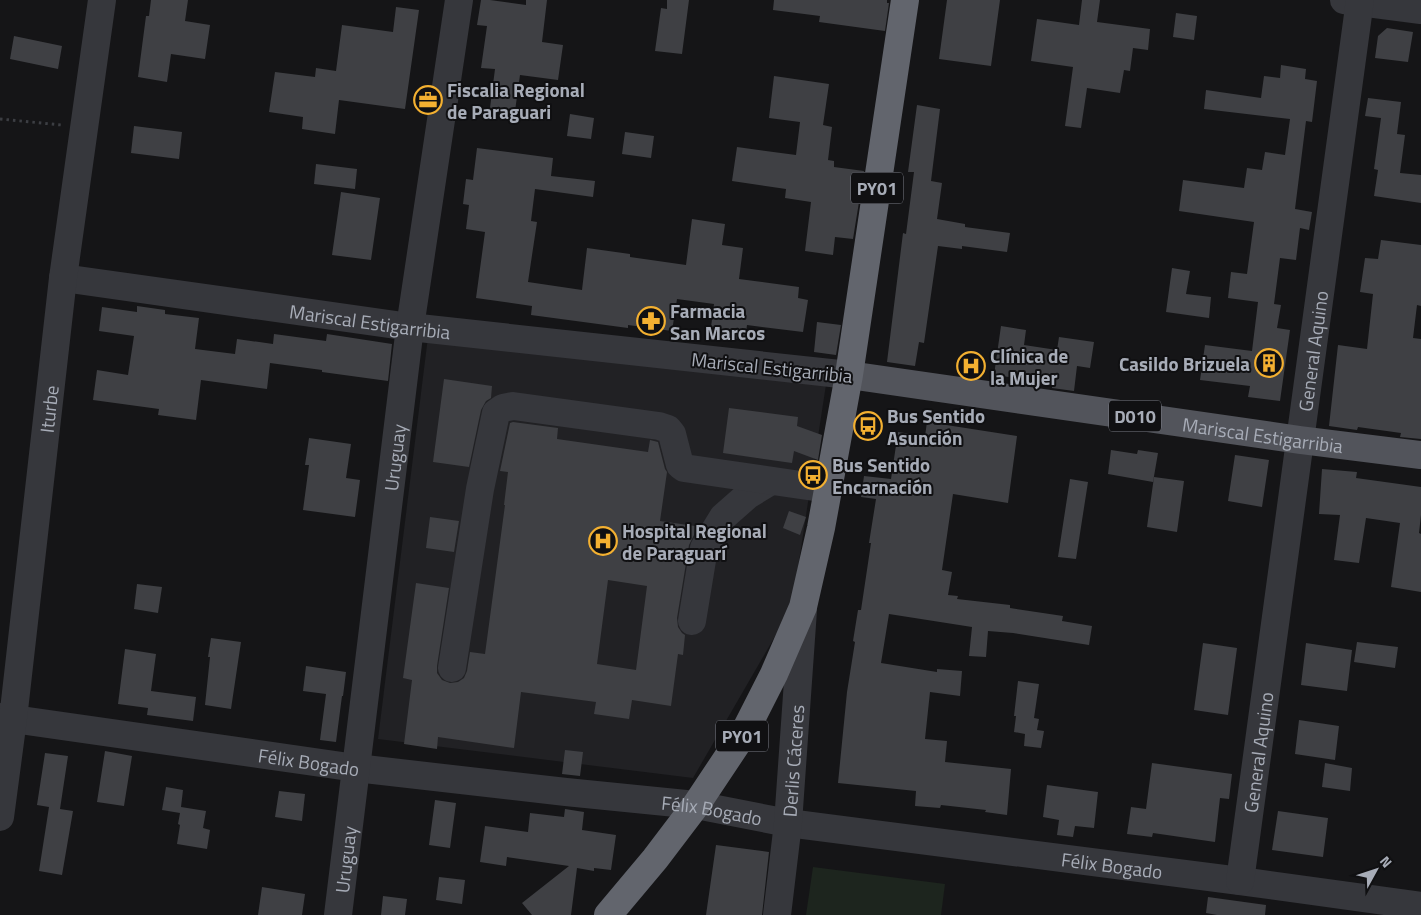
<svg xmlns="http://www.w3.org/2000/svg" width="1421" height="915" font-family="'Titillium Web',sans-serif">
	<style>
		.built { fill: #212124 }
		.pitch { fill: #1d251e }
		.building { fill: #3f4044; fill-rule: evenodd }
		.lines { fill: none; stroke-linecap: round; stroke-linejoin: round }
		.path { stroke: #3c3e43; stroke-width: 3; stroke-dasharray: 2.5 4; stroke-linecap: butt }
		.minor { stroke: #36373c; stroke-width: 28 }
		.major { stroke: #52545b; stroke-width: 28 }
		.highway { stroke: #62656d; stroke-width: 28 }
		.labels { text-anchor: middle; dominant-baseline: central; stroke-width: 4; stroke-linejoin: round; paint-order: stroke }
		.shield { fill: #101012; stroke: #7a7d86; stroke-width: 1 }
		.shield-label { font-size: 18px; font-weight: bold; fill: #a7acb7 }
		.poi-label { font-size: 19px; font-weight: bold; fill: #a7acb7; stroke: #101012; text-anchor: start }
		.street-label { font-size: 19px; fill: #a7acb7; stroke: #101012 }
	</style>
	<rect width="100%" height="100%" fill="#151517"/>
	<!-- built -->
	<path class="built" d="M428,337L827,378L792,607L693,778L378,739Z"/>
	<!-- pitch -->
	<path class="pitch" d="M813,867L945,884L941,915H806Z"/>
	<!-- building -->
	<path class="building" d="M151,0H188L185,21L210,25L205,59L171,54L167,82L138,77L146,16H149Z
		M481,0H490L526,5V0H547L542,42L563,45L558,80L520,75L515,111L490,108L495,69L481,68L487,26L477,25Z
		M667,0H689L682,54L655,51L661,8L667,9Z
		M774,0H887V3H889L885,31L819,22L820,16L773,10Z
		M947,0H1000L991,66L939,59Z
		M1082,0H1100L1097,22L1150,29L1148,50L1133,48L1130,71L1124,70L1120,93L1087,88L1081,128L1065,126L1073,67L1031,61L1037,19L1079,25Z
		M396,7L419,10L405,109L339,100L335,134L302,129L303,117L269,112L275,72L315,77L316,68L336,71L342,25L393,32Z
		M1176,13L1197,16L1194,40L1173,37Z
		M1387,28L1413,32L1408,62L1375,58L1378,36Z
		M14,36L62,46L58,69L10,59Z
		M1281,65L1306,69L1305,79L1317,81L1312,122L1306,121L1295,209L1312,212L1309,230L1300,228L1296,260L1280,258L1274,304L1281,305L1277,328L1290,330L1280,401L1248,397L1250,386L1200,380L1205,345L1252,351L1258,302L1228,298L1231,272L1247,274L1254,222L1179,211L1183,180L1244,188L1247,168L1262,170L1265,152L1285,155L1290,119L1204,109L1206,90L1261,98L1264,76L1280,78Z
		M774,76L829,84L823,125L832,127L828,160L834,161V167L864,171L853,239L835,237L833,255L805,251L811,202L785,198L786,189L732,181L737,147L796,155L800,122L769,118Z
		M1368,98L1401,102L1397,134L1405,135L1400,173L1421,175V203L1374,196L1378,170L1374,169L1381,118L1365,116Z
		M917,105L940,109L931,181L942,183L937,219L965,224V227L1010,233L1007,252L962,246V249L938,246L924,343L919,342L915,366L887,362L903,233L906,234L914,172H908Z
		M570,114L594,118L591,139L567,136Z
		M134,126L182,132L179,159L131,153Z
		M625,132L654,136L651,158L622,154Z
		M477,148L553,158L551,176L595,181L593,197L535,189L531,221L537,222L528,282L582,290L587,248L630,254V257L686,265L692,219L725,224L722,245L743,248L739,279L799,287L798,298L808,300L803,332L747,325L745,340L710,335L714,304L677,299L672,331L628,325V328L531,315L532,306L476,298L485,232L466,229L469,205L463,204L466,179L473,180Z
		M316,164L357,169L355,189L314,184Z
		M341,192L380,198L371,260L332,255Z
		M1381,240L1421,245V306L1417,305L1413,338L1421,339V439L1400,437L1401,433L1358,427L1357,430L1329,426L1338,345L1367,349L1373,294L1360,292L1365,258L1378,259Z
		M1172,268L1190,271L1186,294L1211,297L1209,318L1166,312Z
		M137,306L165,310V314L199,318L195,349L235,354L237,339L273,344L274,334L326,341L327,334L392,344L388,381L322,372V370L270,363L267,389L201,380L196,420L158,415L159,409L93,400L97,370L128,375L134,336L99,331L102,307L137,312Z
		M817,322L841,325L836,355L814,352Z
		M1001,326L1026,330L1024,345L1057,350L1059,337L1094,342L1090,368L1077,366L1074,391L1052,388V383L994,375Z
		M444,379L492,386L491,398L486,401L481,410L469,467L433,462Z
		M729,408L798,417L797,426L822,435L818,460L794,451L792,463L723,453Z
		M513,422L558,428L557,439L648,452L650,440L658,442L665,469L667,472L660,521L695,526L694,535L689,545L677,618L678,627L682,633L685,635L683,655L678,654L671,706L632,700L629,719L594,714L596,702L521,692L514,748L438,737L437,749L404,744L412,680L403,678L416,583L449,588L437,666V673L442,680L450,683L458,682L464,678L467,671L470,652L485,654L505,505H504L508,472L500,471L510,423ZM608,580L647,586L636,670L597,664Z
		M927,422L1017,436L1008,503L953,494L942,570L952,572L948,595L958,596L957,599L1010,605V608L1063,616L1062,621L1092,626L1089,645L1013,633L988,631L986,657L969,656L972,627L889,614L881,663L937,672V669L962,671L960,696L930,692L925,739L947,741L945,762L1011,769L1007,815L985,812L986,810L941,805L940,808L915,806L916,791L838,783L847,692L855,642L853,641L858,610H861L871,543H869L876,499L861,497L864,476L891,479L898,432L925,436Z
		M309,438L351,444L346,478L360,480L355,517L303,510L309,465H305Z
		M1111,450L1137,454L1138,450L1158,453L1153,482L1108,474Z
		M1235,455L1269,460L1262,507L1228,501Z
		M1322,469L1357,472L1356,478L1421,487V515L1419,533L1421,534V592L1391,587L1400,523L1366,518L1359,563L1334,560L1340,515L1319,514Z
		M1154,477L1184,481L1177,532L1147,527Z
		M1070,479L1088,482L1076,559L1058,557Z
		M789,511L806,517L800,535L783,528Z
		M430,517L459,521L454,552L426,548Z
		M137,584L162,587L158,613L134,609Z
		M211,638L241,642L231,709L205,705L210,657H208Z
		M1357,642L1398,647L1395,668L1354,662Z
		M1203,643L1237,648L1228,715L1194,710Z
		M1306,643L1352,650L1347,691L1301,685Z
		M125,649L156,654L151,691L196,697L193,721L147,715L148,708L118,704Z
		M306,666L346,672L343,696H342L336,742L320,740L326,694L303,691Z
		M1018,681L1039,684L1034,718L1039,719L1037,730L1044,731L1041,748L1024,746L1025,734L1014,732L1016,716H1014Z
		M1299,720L1339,726L1335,760L1295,754Z
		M565,750L583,752L580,776L562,774Z
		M105,751L132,756L124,806L97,802Z
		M45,753L68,756L60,809L73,811L62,875L39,871L49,807L37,805Z
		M1152,763L1232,774L1229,799L1220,798L1215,842L1153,833L1152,837L1127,834L1131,807L1146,809Z
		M1325,763L1352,768L1350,791L1322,787Z
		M1047,785L1098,792L1094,828L1075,826L1073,837L1057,835L1059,820L1043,817Z
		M166,787L183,790L181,807L206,811L203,828L210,830L207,849L177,844L180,825L178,824L180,813L162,810Z
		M279,791L305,794L302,821L275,817Z
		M435,800L456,803L450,848L429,845Z
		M565,809L584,812L582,830L616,835L611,870L594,868V871L577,868L571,915H532L522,903L569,866L507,857L506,866L480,862L485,826L528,832L530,813L564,817Z
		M1278,811L1328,818L1323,857L1272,850Z
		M716,845L769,852L762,915H706Z
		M439,877L465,880L462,904L436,900Z
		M262,887L305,894L302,915H258Z
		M383,896L407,899L405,915H381Z
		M1208,897L1266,905L1265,915H1217L1206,913Z"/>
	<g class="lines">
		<!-- path -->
		<path class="path" d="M0,119L62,125"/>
		<!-- minor -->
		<g class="minor">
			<path d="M1344,0L1421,10"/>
			<path id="s1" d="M63,278L410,327L849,375"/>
			<path d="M692,621L704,548L723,517L748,495L771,481"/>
			<path d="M452,668L480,489L496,413L503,408L513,406L659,426L668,429L672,434L680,465L684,468L828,489"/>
			<path id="s2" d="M0,717L356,768L566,792L696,805L788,823L1240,881L1421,906"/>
			<path id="s3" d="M0,817L13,719L63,278L102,0"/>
			<path id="s4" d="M1240,881L1360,0"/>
			<path id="s5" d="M338,915L410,327L459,0"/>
			<path id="s6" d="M777,915L788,823L803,610"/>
		</g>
		<!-- major -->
		<path class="major" id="s7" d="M849,375L1300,440L1421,455"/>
		<!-- highway -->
		<path class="highway" d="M608,915L655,859L696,805L744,733L774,674L803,607L821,528L849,375L905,0"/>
	</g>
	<!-- icons -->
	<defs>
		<symbol id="office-ring" viewBox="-11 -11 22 22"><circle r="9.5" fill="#101012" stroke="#f3b031" stroke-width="1.5"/><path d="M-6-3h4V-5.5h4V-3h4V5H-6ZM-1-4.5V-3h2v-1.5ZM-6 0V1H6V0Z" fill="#f3b031"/></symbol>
		<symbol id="pharmacy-ring" viewBox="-11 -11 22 22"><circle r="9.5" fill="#101012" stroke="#f3b031" stroke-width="1.5"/><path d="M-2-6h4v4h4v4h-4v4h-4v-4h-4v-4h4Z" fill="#f3b031"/></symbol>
		<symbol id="building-ring" viewBox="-11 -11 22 22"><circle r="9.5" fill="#101012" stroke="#f3b031" stroke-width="1.5"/><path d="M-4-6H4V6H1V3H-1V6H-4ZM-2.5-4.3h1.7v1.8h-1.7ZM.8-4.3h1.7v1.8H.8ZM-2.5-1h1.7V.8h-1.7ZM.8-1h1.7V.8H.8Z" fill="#f3b031"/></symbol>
		<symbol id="hospital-ring" viewBox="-11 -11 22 22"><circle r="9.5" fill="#101012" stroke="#f3b031" stroke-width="1.5"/><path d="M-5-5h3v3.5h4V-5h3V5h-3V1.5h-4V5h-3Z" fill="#f3b031"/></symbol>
		<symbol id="bus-ring" viewBox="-11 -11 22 22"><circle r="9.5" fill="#101012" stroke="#f3b031" stroke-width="1.5"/><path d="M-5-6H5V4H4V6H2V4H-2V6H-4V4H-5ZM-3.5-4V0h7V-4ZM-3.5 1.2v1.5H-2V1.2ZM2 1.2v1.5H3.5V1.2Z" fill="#f3b031"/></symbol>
	</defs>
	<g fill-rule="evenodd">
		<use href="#office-ring" x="412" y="84" width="32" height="32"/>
		<use href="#pharmacy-ring" x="635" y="305" width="32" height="32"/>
		<use href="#building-ring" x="1253" y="347" width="32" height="32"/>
		<use href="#hospital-ring" x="955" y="350" width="32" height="32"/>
		<use href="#bus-ring" x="852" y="410" width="32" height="32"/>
		<use href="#bus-ring" x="797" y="459" width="32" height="32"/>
		<use href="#hospital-ring" x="587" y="525" width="32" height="32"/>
	</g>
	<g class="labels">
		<!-- shield labels -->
		<g class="shield">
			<rect x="851" y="172.5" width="52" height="31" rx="4"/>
			<rect x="1109" y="400.5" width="52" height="31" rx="4"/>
			<rect x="716" y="720.5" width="52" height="31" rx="4"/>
		</g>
		<g class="shield-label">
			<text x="877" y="188">PY01</text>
			<text x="1135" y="416">D010</text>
			<text x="742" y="736">PY01</text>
		</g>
		<!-- poi labels -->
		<g class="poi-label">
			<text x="447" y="89">Fiscalia Regional<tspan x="447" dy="22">de Paraguari</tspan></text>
			<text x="670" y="310">Farmacia<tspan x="670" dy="22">San Marcos</tspan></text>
			<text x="990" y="355">Clínica de<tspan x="990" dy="22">la Mujer</tspan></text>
			<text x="1250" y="363" text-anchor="end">Casildo Brizuela</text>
			<text x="887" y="415">Bus Sentido<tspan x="887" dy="22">Asunción</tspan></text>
			<text x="832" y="464">Bus Sentido<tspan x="832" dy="22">Encarnación</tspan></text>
			<text x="622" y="530">Hospital Regional<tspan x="622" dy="22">de Paraguarí</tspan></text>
		</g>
		<!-- street labels -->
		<g class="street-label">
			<text stroke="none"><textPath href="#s1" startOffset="310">Mariscal Estigarribia</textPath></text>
			<text stroke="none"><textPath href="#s4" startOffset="535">General Aquino</textPath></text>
			<text transform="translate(772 367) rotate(6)">Mariscal Estigarribia</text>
			<text stroke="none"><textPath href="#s3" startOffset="411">Iturbe</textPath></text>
			<text stroke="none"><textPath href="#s7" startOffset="418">Mariscal Estigarribia</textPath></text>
			<text stroke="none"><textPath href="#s5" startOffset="461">Uruguay</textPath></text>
			<text stroke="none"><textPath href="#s4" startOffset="130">General Aquino</textPath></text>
			<text stroke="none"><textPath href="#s2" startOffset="312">Félix Bogado</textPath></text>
			<text stroke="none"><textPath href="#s6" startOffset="155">Derlis Cáceres</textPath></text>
			<text stroke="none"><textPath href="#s2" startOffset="718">Félix Bogado</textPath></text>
			<text stroke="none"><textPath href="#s5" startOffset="56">Uruguay</textPath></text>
			<text stroke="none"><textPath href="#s2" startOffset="1122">Félix Bogado</textPath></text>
		</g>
	</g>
	<!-- north arrow -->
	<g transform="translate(1376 870) rotate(50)" stroke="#101012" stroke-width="4" paint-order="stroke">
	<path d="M0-4L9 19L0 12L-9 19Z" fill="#a7acb7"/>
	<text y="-8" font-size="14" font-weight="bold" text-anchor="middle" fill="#a7acb7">N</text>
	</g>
</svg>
